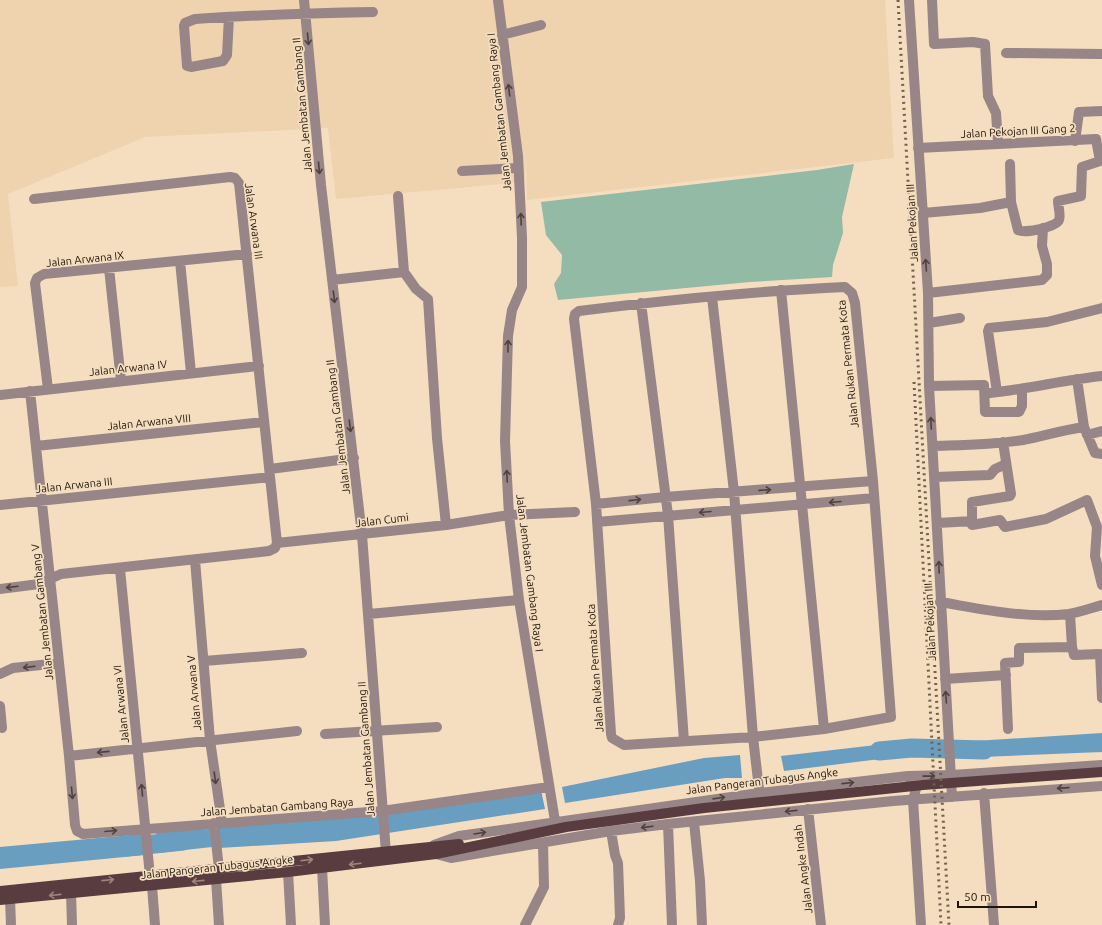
<svg xmlns="http://www.w3.org/2000/svg" width="1102" height="925" font-family="Ubuntu,sans-serif">
	<style>
		.built { fill: #efd3ae }
		.green { fill: #92baa5 }
		.water { fill: #6a9ec0 }
		.lines { fill: none; stroke-linecap: round; stroke-linejoin: round }
		.river { stroke: #6a9ec0; stroke-width: 19 }
		.minor { stroke: #978587; stroke-width: 10 }
		.major { stroke: #583c40; stroke-width: 10 }
		.rail { stroke: #716250; stroke-width: 3; stroke-dasharray: 2 4; stroke-linecap: butt }
		.oneway { stroke: #4e423c }
		.oneway2 { stroke: #9f8479 }
		.labels { text-anchor: middle; dominant-baseline: central; stroke-width: 3.5; stroke-linejoin: round; paint-order: stroke }
		.street-label { font-size: 11px; fill: #1d150a; stroke: #f5ddbf }
	</style>
	<rect width="100%" height="100%" fill="#f5ddbf"/>
	<!-- built -->
	<path class="built" d="M0,0H885L894,158L527,200L526,150L525,182L336,199L328,128L145,137L8,194L18,286L0,287Z"/>
	<!-- green -->
	<path class="green" d="M854,164L842,217L843,233L833,265L832,277L750,282L558,300L554,284L561,273L562,255L546,235L541,202L817,170Z"/>
	<!-- water -->
	<path class="water" d="M1102,733V752L958,758V742Z
		M902,742L904,756L784,771L781,756Z
		M740,755L742,778H725L565,803L562,787L704,758Z
		M541,790L545,809L336,841L219,848L217,828Z
		M211,829L212,847L158,853L156,832Z
		M142,834L145,855L0,869V847Z"/>
	<g class="lines">
		<!-- river -->
		<path class="river" d="M879,751L912,748L984,750
			M126,847L183,841"/>
		<!-- minor -->
		<path class="minor" d="M304,0L321,185L362,535L386,853
			M498,0L518,156L522,238V287L512,310L508,336L505,441L509,515L519,600L555,821
			M909,0L928,293L929,386L952,797
			M932,0L934,44L973,42L985,44L988,96L996,113L998,143
			M229,17L227,55L223,61L191,67L187,66L184,26L185,23L195,19C254,15 313,13 373,12
			M502,35L541,25
			M1006,53L1102,54
			M1075,141L1079,112L1102,111
			M918,148L1096,139L1100,161
			M1010,164L1011,202L1018,230C1024,234 1057,227 1059,220C1061,215 1058,206 1058,201L1081,196L1082,167L1100,161
			M462,171L518,168
			M398,196L404,272L416,289L428,299L437,438L446,525
			M923,213L980,208L1011,202
			M180,261L191,373
			M109,268L121,381
			M332,280L404,272
			M845,287L852,293L855,303L873,481L891,717L824,729L753,737L624,745L612,738L611,734L596,504L574,319L575,314L579,311C667,300 756,291 845,287Z
			M781,290L824,729
			M928,293L1042,280L1047,275V264L1042,246L1043,228
			M712,297L734,492L753,737L760,798
			M641,303L668,515L684,741
			M929,323L960,318
			M1077,379L1084,427L1095,453L1102,454
			M929,386L984,385L985,412H1019L1022,406V390
			M48,389L35,283L37,278L44,274L247,254
			M30,391L69,756L75,825L77,831L83,834L382,811L549,787
			M997,392L988,331L989,328L1047,322L1102,308
			M990,393C1028,389 1064,380 1102,376
			M0,395L259,366
			M1087,435L1102,431
			M1003,442L1011,494L1010,496L972,502V525L1000,520L1005,527L1046,519L1087,500L1097,527L1095,556L1102,585
			M36,446L264,422
			M933,446C963,445 993,445 1023,440C1043,436 1063,430 1084,427
			M270,469L354,458
			M935,477L990,475L995,469L1006,464
			M596,504L665,497L873,481
			M0,505L270,477
			M597,522L874,498
			M938,523L972,521
			M277,543L446,525L509,515L575,512
			M195,560L210,740L222,823
			M120,569L150,876
			M0,589L39,584L61,574L269,551L275,548L277,543L239,183L235,178L230,177L34,199
			M940,602C982,609 1026,619 1069,614C1080,612 1091,608 1102,605
			M369,614L519,600
			M1072,647L1074,655L1100,654L1102,698
			M204,661L302,653
			M0,674L13,668L59,663
			M945,679L1006,675
			M0,706L2,728
			M1008,729L1005,663L1019,662V648L1072,647L1070,614
			M325,734L437,727
			M69,756L297,731
			M910,779L916,789L913,800L921,925
			M984,793L994,925
			M808,809L821,925
			M694,822L700,881L702,925
			M214,823L219,869
			M668,824L672,925
			M611,831L615,855L618,863L620,918L618,925
			M434,845L459,836L759,793L908,776L952,775L1102,765
			M436,854L451,858L611,831L668,824L893,801L1102,786
			M322,868L325,925
			M288,872L291,925
			M216,879L219,925
			M152,886L155,925
			M71,893L72,925
			M10,899L11,925
			M525,925L544,887L543,843"/>
		<!-- major -->
		<path class="major" d="M0,891L459,844
			M0,900L288,872L436,854L566,827L704,808L923,785L1102,772"/>
		<!-- rail -->
		<path class="rail" d="M898,0L949,925
			M914,382L941,925"/>
	</g>
	<!-- one-way arrows -->
	<defs><path id="oneway-shaft" d="M-6 0H5M1.5-3L5.5 0L1.5 3" fill="none" stroke-width="1.6" stroke-linecap="round" stroke-linejoin="round"/></defs>
	<g class="oneway">
		<use href="#oneway-shaft" transform="translate(308 39) rotate(85)"/>
		<use href="#oneway-shaft" transform="translate(509 90) rotate(-97)"/>
		<use href="#oneway-shaft" transform="translate(319 168) rotate(85)"/>
		<use href="#oneway-shaft" transform="translate(521 219) rotate(-92)"/>
		<use href="#oneway-shaft" transform="translate(926 265) rotate(-94)"/>
		<use href="#oneway-shaft" transform="translate(334 297) rotate(83)"/>
		<use href="#oneway-shaft" transform="translate(508 346) rotate(-89)"/>
		<use href="#oneway-shaft" transform="translate(931 423) rotate(-93)"/>
		<use href="#oneway-shaft" transform="translate(350 426) rotate(83)"/>
		<use href="#oneway-shaft" transform="translate(507 476) rotate(-93)"/>
		<use href="#oneway-shaft" transform="translate(765 490) rotate(-4)"/>
		<use href="#oneway-shaft" transform="translate(635 500) rotate(-6)"/>
		<use href="#oneway-shaft" transform="translate(835 502) rotate(175)"/>
		<use href="#oneway-shaft" transform="translate(705 512) rotate(175)"/>
		<use href="#oneway-shaft" transform="translate(939 567) rotate(-92)"/>
		<use href="#oneway-shaft" transform="translate(12 587) rotate(173)"/>
		<use href="#oneway-shaft" transform="translate(29 667) rotate(173)"/>
		<use href="#oneway-shaft" transform="translate(946 697) rotate(-94)"/>
		<use href="#oneway-shaft" transform="translate(103 752) rotate(174)"/>
		<use href="#oneway-shaft" transform="translate(929 776) rotate(-1)"/>
		<use href="#oneway-shaft" transform="translate(215 778) rotate(82)"/>
		<use href="#oneway-shaft" transform="translate(848 783) rotate(-6)"/>
		<use href="#oneway-shaft" transform="translate(1063 788) rotate(176)"/>
		<use href="#oneway-shaft" transform="translate(142 790) rotate(-95)"/>
		<use href="#oneway-shaft" transform="translate(72 793) rotate(85)"/>
		<use href="#oneway-shaft" transform="translate(719 798) rotate(-8)"/>
		<use href="#oneway-shaft" transform="translate(791 811) rotate(174)"/>
		<use href="#oneway-shaft" transform="translate(647 827) rotate(173)"/>
		<use href="#oneway-shaft" transform="translate(111 831) rotate(-5)"/>
		<use href="#oneway-shaft" transform="translate(480 833) rotate(-9)"/>
	</g>
	<g class="oneway2">
		<use href="#oneway-shaft" transform="translate(307 860) rotate(-6)"/>
		<use href="#oneway-shaft" transform="translate(355 864) rotate(173)"/>
		<use href="#oneway-shaft" transform="translate(108 880) rotate(-6)"/>
		<use href="#oneway-shaft" transform="translate(198 881) rotate(174)"/>
		<use href="#oneway-shaft" transform="translate(55 895) rotate(174)"/>
	</g>
	<g class="labels">
		<!-- street labels -->
		<g class="street-label">
			<text transform="translate(302 105) rotate(-95)">Jalan Jembatan Gambang II</text>
			<text transform="translate(499 112) rotate(-96)">Jalan Jembatan Gambang Raya I</text>
			<text transform="translate(1018 131) rotate(-3)">Jalan Pekojan III Gang 2</text>
			<text transform="translate(254 221) rotate(82)">Jalan Arwana III</text>
			<text transform="translate(912 223) rotate(-93)">Jalan Pekojan III</text>
			<text transform="translate(85 259) rotate(-6)">Jalan Arwana IX</text>
			<text transform="translate(848 364) rotate(-96)">Jalan Rukan Permata Kota</text>
			<text transform="translate(128 368) rotate(-6)">Jalan Arwana IV</text>
			<text transform="translate(149 422) rotate(-6)">Jalan Arwana VIII</text>
			<text transform="translate(338 427) rotate(-97)">Jalan Jembatan Gambang II</text>
			<text transform="translate(74 485) rotate(-6)">Jalan Arwana III</text>
			<text transform="translate(382 520) rotate(-7)">Jalan Cumi</text>
			<text transform="translate(530 573) rotate(83)">Jalan Jembatan Gambang Raya I</text>
			<text transform="translate(42 612) rotate(-96)">Jalan Jembatan Gambang V</text>
			<text transform="translate(930 622) rotate(-93)">Jalan Pekojan III</text>
			<text transform="translate(595 668) rotate(-94)">Jalan Rukan Permata Kota</text>
			<text transform="translate(194 693) rotate(-95)">Jalan Arwana V</text>
			<text transform="translate(121 704) rotate(-96)">Jalan Arwana VI</text>
			<text transform="translate(366 749) rotate(-94)">Jalan Jembatan Gambang II</text>
			<text transform="translate(762 781) rotate(-7)">Jalan Pangeran Tubagus Angke</text>
			<text transform="translate(277 807) rotate(-4)">Jalan Jembatan Gambang Raya</text>
			<text transform="translate(217 867) rotate(-6)">Jalan Pangeran Tubagus Angke</text>
			<text transform="translate(803 869) rotate(-97)">Jalan Angke Indah</text>
		</g>
	</g>
	<!-- scale -->
	<path d="M958 901v6h78v-6" fill="none" stroke="#1d150a" stroke-width="2"/>
	<text x="964" y="901" font-size="12" fill="#1d150a" stroke="#f5ddbf" stroke-width="3" paint-order="stroke">50 m</text>
</svg>
